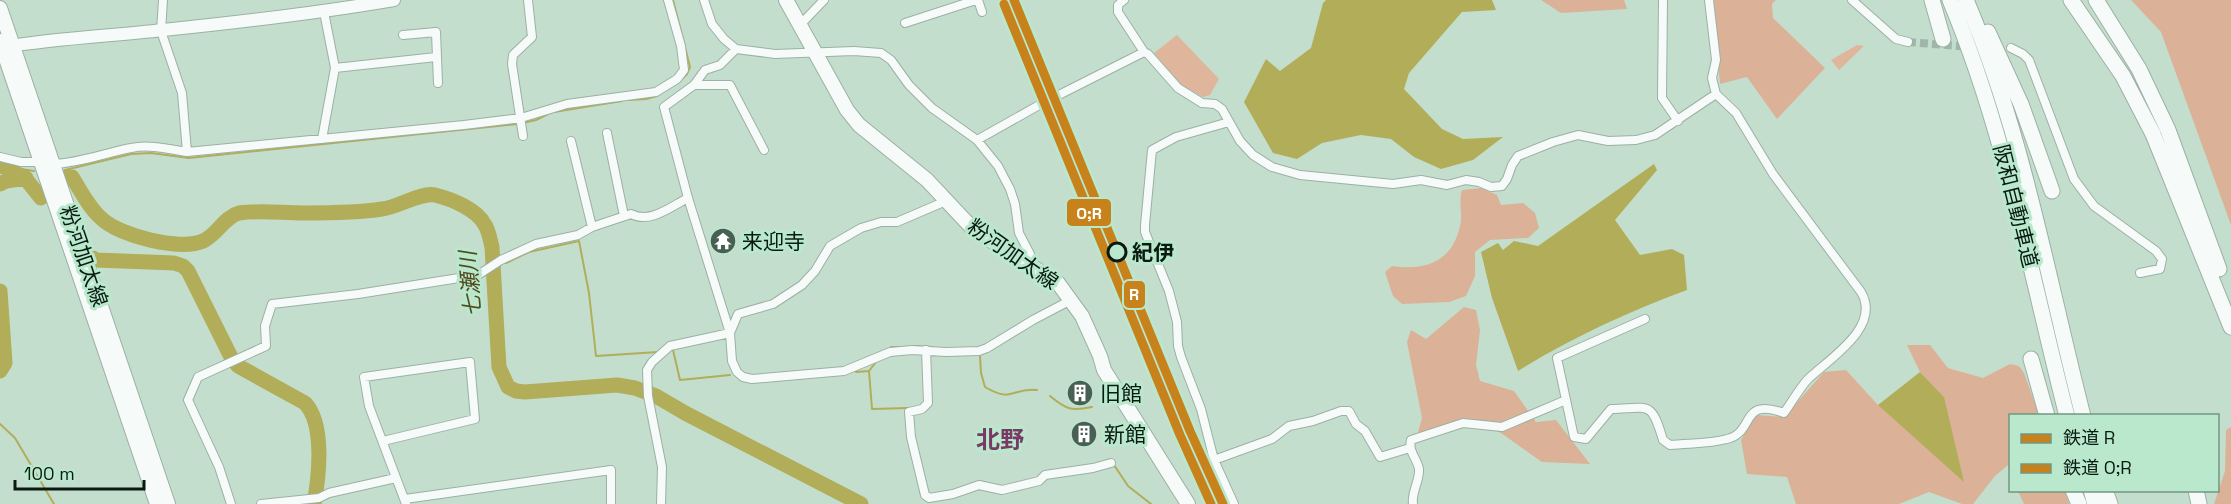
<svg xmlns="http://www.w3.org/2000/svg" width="2231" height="504" font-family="'Space Grotesk','Noto Sans JP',sans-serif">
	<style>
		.green { fill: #dfb69c }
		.forest { fill: #dbb197 }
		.water { fill: #b1ad58 }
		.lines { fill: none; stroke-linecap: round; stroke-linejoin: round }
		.stream { stroke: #b1ad58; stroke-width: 2 }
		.river { stroke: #b1ad58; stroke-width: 15 }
		.street-tunnel { stroke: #9fb7a8; stroke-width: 8; stroke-dasharray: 8 4; stroke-linecap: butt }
		.street-casing { stroke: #9cb0a4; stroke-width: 10 }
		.secondary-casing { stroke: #9cb0a4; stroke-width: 14 }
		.primary-casing { stroke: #9cb0a4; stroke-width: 16 }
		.highway-casing { stroke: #9cb0a4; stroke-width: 17 }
		.street { stroke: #f6faf8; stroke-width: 8 }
		.secondary { stroke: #f6faf8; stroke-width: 12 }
		.primary { stroke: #f6faf8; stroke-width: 14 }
		.highway { stroke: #f6faf8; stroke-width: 15 }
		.rail-1-casing { stroke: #b9e8cd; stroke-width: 14 }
		.rail-2-casing { stroke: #b9e8cd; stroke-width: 14 }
		.rail-1 { stroke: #c7821c; stroke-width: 9 }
		.rail-2 { stroke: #c7821c; stroke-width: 9 }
		.stop-dot { fill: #b9e8cd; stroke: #091a11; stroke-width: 3 }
		.labels { text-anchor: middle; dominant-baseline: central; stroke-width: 6; stroke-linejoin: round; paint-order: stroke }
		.street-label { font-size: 21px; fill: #091a11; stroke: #b9e8cd }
		.poi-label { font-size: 21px; fill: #091a11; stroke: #b9e8cd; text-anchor: start }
		.stop-label { font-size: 21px; font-weight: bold; fill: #091a11; stroke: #b9e8cd; text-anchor: start }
		.water-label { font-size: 22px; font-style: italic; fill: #524b1f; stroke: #b9e8cd }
		.quarter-label { font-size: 24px; font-weight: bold; fill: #763a64; stroke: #b9e8cd }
		.line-badge { stroke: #b9e8cd; stroke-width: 2 }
		.badge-label { font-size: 16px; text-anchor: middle; font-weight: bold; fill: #fff }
	</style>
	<rect width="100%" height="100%" fill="#c4dece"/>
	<!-- green -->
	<path class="green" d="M1177,35L1219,79L1210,95L1203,97L1181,85L1154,53Z
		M1857,45L1864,46L1839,70L1831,60Z"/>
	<!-- forest -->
	<path class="forest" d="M1541,0H1624L1627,9L1561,13Z
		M1712,0H1776L1772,4L1773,18L1825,68L1777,119L1747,77L1720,84Z
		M2131,0H2231V225L2161,32Z
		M1481,188L1497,195L1501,205L1523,203L1535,213L1539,228L1528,238L1490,240L1475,252V276L1466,296L1449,302L1402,304L1393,296L1385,272L1392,266C1425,271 1452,262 1460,226C1463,214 1458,202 1462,190Z
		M1464,307L1476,310L1480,330L1476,365L1480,381L1514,391L1536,422L1556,420L1590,464L1542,462L1501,433L1466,420L1417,436L1422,418L1407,342L1411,330L1426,339Z
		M1907,345H1930L1948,368L1983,378L2010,364L2019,366L2024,373L2039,415L2010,416V471L2008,465L1995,476L1973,504H1962L1929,492L1899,504H1796L1787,477L1747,474L1741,440L1756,415L1784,417L1824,372L1846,370L1878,405L1944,397L1920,372Z
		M2231,427V504H2214L2225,471L2226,430Z
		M2018,491H2065L2069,504H2024Z"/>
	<!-- water -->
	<path class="water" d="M1326,0H1492L1496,10L1462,12L1409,73L1404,89L1442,129L1463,139L1503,137L1473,160L1441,169L1414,157L1391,139L1361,135L1322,143L1297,159L1273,153L1244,102L1266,59L1280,71L1311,48L1323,3Z
		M1654,164L1657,170L1615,220L1640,255L1672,249L1684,255L1687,290C1628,312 1571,338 1518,371L1492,298L1481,252L1498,243L1503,250L1514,241L1538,246Z
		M1920,372L1944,397L1964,482L1878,405Z"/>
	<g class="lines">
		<!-- stream -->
		<path class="stream" d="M673,0L690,67L687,74L680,81
			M628,100L646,99L657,96
			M554,112L622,101
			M523,123L536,120L548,114
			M1,166L34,171
			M65,170L131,154L151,153L189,158L517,124
			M506,263L529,252L579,241L589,293L596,356L658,352
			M914,346L932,347
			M891,347H906
			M673,350L680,380L730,375
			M980,356L981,373L985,387C1014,404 1011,387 1037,390
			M869,371L876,362
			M856,372L869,371L872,409L908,408
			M1050,396C1067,410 1071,411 1092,407
			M0,424L15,438L54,504
			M1114,465L1128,486L1151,504"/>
		<!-- river -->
		<path class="river" d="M0,165L25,178L41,198
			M66,177H72C81,191 89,208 102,219C120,236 180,251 203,241C217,235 224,217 239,213C260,210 282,213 304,213C329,213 357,213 382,209C399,207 420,192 435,195C451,199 477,209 485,225C489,231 490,240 492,247L499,367L508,387L516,391L525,392L617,385L635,388L656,396L685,413L861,504
			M0,184L6,181L26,178
			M93,258L96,260L174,263L183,266L188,271L231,357L238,366L305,403C325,424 319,477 314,504
			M0,291L5,363L0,371"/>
		<!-- street-tunnel -->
		<path class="street-tunnel" d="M1908,42L1971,47"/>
		<defs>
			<path id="street" d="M163,0L161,31L182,93L187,152
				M704,0L712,24L724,39L736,49L775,54L854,51L881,53L891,60L909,85L932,108L977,140L998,166L1010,189L1015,204L1019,233L1030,254L1033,267
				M978,0L982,12
				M1124,0L1118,5V12L1144,52L1148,54L1178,88L1202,103L1215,104L1222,109L1240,141L1253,155L1272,167L1300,175L1393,184L1421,180L1447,185L1466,180L1479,182L1491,187L1502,186L1507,179L1512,165L1518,156L1553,142L1578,135L1608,141L1636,140L1655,135L1716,94
				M1663,0L1662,98L1678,121
				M1852,0L1896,39L1908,42
				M905,23L976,0
				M800,25L824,0
				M403,35L436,32L438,83
				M2011,48L2023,54L2029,60L2074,179L2094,206L2156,251L2162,259L2160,269L2140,273
				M736,49L720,65L705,70L694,85L664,107L688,198L730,333L732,361L737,372L743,377L752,379L844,371L890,352L912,350L946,352L979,351L987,348L1033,320L1071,300
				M335,68L436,57
				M694,85H730L764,150
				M1229,122L1176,137L1152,150L1145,225V232L1169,291L1177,322L1178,346L1181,357L1201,409L1214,460L1234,504
				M607,133L624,216
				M523,136L512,64L513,55L532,37L528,0
				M322,139L335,68L324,12
				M977,140L1041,104L1144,52
				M571,141L592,227
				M0,157L21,162H42
				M53,164C80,163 105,153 131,148C149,144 169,149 187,152L464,125L521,118L567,104L656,92L677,79L684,70L681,46L668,0
				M1645,319L1557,358L1574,437L1586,439L1611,409C1650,408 1651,400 1663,440L1670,445C1689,443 1709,444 1727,439C1756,432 1739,397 1784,413C1792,402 1799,389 1808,379C1829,359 1882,327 1861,292L1773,174L1736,113L1716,94L1712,78L1716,60L1709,0
				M730,333L738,314L773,304L802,285L815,271L830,246L861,228L881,222H897L946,201
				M926,350L928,403L922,409L909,412L911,437L925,495L929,498L953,494L979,485L1002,490L1039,481L1045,475L1093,468L1111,463
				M383,441L475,419L470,362L364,377L369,406L406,504
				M1214,460L1272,439L1289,426L1313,421L1341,411H1349L1356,424L1365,431L1380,457L1410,448
				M405,499L611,470V504
				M231,504L219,467L188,400L198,377L266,346L265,326L272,304L358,294L478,275L501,260L536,244L578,235L592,227L631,214C650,224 670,207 688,198
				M261,504L319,498L329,493L396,478
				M661,504L662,467L648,396L647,370L652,362L670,346L730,333
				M1413,504C1411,492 1420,481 1419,469C1417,458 1408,452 1411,440L1463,423L1502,427L1566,400"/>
			<path id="secondary" d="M4,47C57,38 110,36 163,30C241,22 318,13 394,0"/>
			<path id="primary" d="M786,0L847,110L859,125L927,180L973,229L1058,283L1082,316L1100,356L1104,370L1188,504
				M0,8L168,504
				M0,41L157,504"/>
			<path id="highway" d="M1932,0L1943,39
				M1950,0C2006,134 2031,276 2067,416
				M1966,0C2023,133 2047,276 2083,416
				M2071,0L2123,76L2153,134L2231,327
				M2096,0L2139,69L2168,130L2219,269
				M1988,32L2021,104L2052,191
				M2031,359L2047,416
				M2073,490L2079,504
				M2091,490L2095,504
				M2105,490L2110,504
				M2196,490L2199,504"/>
		</defs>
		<!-- street casing -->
		<use href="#street" class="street-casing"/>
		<!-- secondary casing -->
		<use href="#secondary" class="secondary-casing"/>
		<!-- primary casing -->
		<use href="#primary" class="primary-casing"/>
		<!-- highway casing -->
		<use href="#highway" class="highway-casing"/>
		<!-- street -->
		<use href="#street" class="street"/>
		<!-- secondary -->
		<use href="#secondary" class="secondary"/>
		<!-- primary -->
		<use href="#primary" class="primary"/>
		<!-- highway -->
		<use href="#highway" class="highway"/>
		<defs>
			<path id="rail-1" d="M1014,0L1190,431L1223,504"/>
			<path id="rail-2" d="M1004,4L1180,435L1211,504"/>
		</defs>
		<!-- rail-1 casing -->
		<use href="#rail-1" class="rail-1-casing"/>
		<!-- rail-2 casing -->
		<use href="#rail-2" class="rail-2-casing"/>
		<!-- rail-1 -->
		<use href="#rail-1" class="rail-1"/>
		<!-- rail-2 -->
		<use href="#rail-2" class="rail-2"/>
	</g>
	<!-- icons -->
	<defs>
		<symbol id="temple-disc" viewBox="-11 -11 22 22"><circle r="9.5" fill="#4a5f53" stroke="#b9e8cd"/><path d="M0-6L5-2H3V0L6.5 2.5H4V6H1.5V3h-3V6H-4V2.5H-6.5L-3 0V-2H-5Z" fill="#fff"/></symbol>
		<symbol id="building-disc" viewBox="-11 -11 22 22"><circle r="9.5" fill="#4a5f53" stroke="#b9e8cd"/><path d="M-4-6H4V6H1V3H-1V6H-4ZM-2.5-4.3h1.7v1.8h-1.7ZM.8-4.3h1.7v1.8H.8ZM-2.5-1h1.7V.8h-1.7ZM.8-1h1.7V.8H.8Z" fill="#fff"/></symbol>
	</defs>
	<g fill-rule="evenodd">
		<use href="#temple-disc" x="708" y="226" width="30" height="30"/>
		<use href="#building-disc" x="1065" y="378" width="30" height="30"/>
		<use href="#building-disc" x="1069" y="419" width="30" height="30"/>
	</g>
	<!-- markers -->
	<circle class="stop-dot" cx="1117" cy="252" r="9"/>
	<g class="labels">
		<!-- street labels -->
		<g class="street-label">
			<text transform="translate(2016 206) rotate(76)">阪和自動車道</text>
			<text transform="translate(1013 254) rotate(35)">粉河加太線</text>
			<text transform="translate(84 256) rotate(71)">粉河加太線</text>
		</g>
		<!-- poi labels -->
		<g class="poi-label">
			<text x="742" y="241">来迎寺</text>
			<text x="1100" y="393">旧館</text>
			<text x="1104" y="434">新館</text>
		</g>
		<!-- stop labels -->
		<g class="stop-label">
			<text x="1132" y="252">紀伊</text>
		</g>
		<!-- water labels -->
		<g class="water-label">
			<text transform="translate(470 284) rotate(-95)">七瀬川</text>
		</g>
		<!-- quarter labels -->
		<g class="quarter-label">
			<text x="1000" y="439">北野</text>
		</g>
	</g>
	<g class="line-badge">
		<rect x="1066" y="198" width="46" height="29" rx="6" fill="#c7821c"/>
		<rect x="1123" y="280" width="23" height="29" rx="6" fill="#c7821c"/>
	</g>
	<g class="badge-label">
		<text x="1089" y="219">O;R</text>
		<text x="1134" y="300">R</text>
	</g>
	<!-- legend -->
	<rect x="2009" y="414" width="210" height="78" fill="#b9e8cd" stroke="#739682" stroke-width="1.5"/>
	<rect x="2021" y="434" width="30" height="9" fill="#c7821c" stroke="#739682" stroke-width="1.5"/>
	<text x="2063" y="444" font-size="18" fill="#091a11">鉄道 R</text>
	<rect x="2021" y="464" width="30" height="9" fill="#c7821c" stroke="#739682" stroke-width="1.5"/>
	<text x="2063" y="474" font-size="18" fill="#091a11">鉄道 O;R</text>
	<!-- scale -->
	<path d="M15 480v9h129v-9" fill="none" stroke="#091a11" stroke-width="3"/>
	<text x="24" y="480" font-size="18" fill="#091a11" stroke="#b9e8cd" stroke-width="4.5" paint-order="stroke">100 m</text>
</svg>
